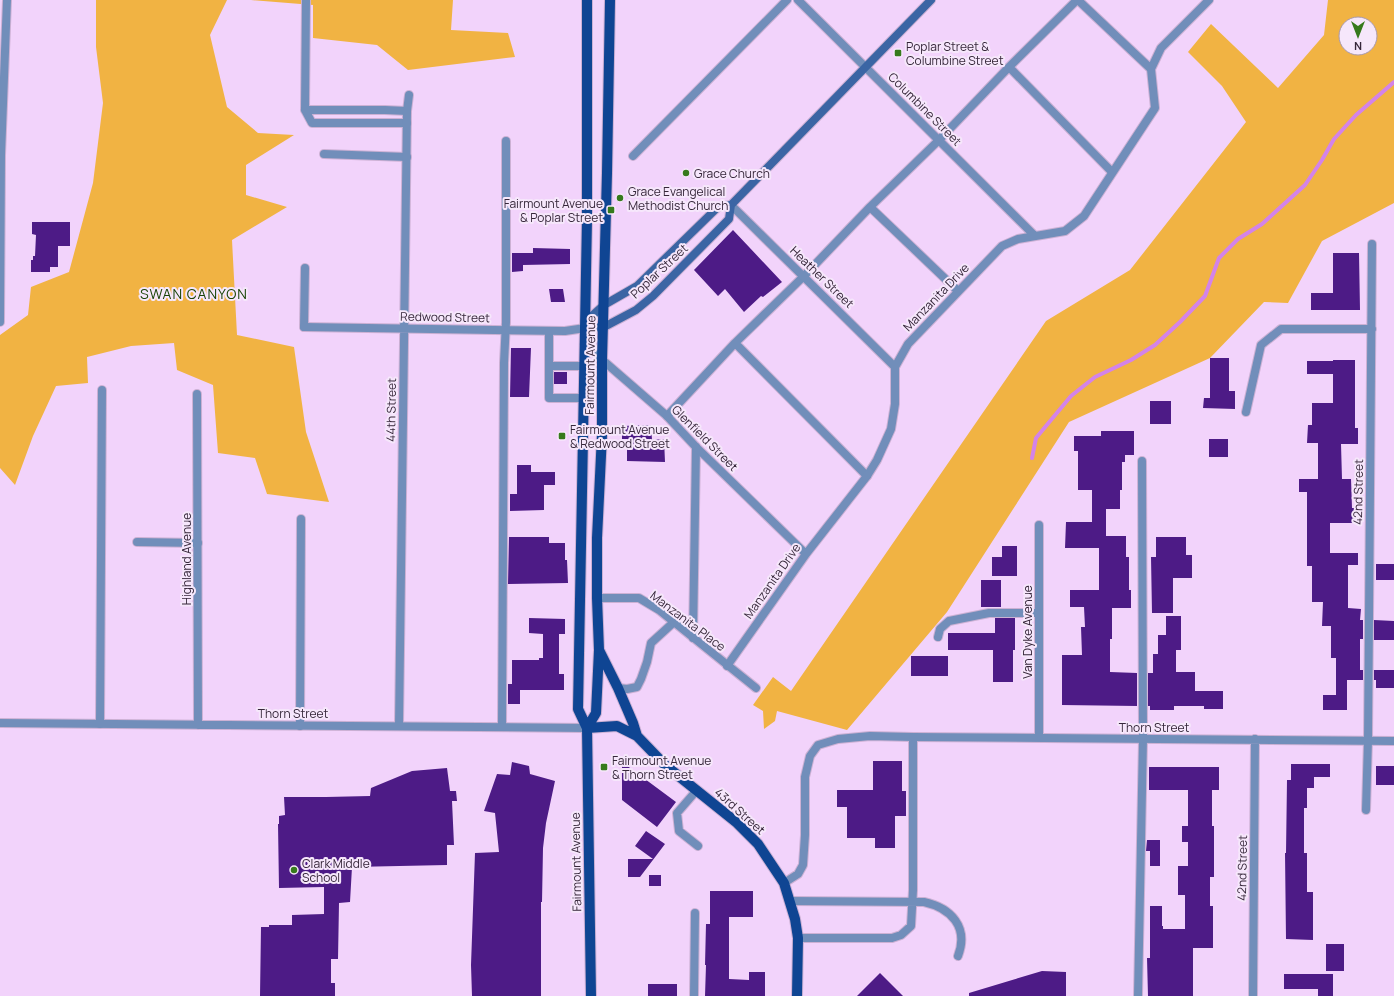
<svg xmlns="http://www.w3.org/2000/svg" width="1394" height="996" font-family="Manrope,sans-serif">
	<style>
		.green { fill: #f1b343; fill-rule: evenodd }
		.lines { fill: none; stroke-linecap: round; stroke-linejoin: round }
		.stream { stroke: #d383e9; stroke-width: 4 }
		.building { fill: #4d1b86 }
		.lane-casing { stroke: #ccb1d4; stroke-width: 10 }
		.street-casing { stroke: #ccb1d4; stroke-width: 10 }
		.secondary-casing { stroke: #ccb1d4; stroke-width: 10 }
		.primary-casing { stroke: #ccb1d4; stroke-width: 12 }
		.lane { stroke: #718eba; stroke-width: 8 }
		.street { stroke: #718eba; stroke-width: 8 }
		.secondary { stroke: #3b65a4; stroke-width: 8 }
		.primary { stroke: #0f4593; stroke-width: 10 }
		.poi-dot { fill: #367a1c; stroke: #f6e7fb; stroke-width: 1.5 }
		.labels { text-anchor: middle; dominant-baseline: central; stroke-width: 4; stroke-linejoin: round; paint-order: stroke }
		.poi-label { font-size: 12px; fill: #36273a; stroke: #f6e7fb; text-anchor: start }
		.street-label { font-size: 12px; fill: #36273a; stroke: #f6e7fb }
		.quarter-label { font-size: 14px; letter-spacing: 1px; fill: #194407; stroke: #f6e7fb }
	</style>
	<rect width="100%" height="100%" fill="#f2d3fb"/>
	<!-- green -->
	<path class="green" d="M96,0H227L210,35L227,107L258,133L294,135L246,165V195L287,207L232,240L237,335L294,347L306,432L329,502L267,494L255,458L218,453L213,385L177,370L174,343L131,346L87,357L88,383L56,386L33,436L15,485L0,468V335L28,315L31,287L69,272L93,183L103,103L96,47Z
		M251,0H453L451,30L508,33L515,57L408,70L377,45L313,38V5Z
		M1328,0H1394V203L1322,241L1288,303L1264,302L1210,358L1069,422L947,612L847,730L777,711L775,721L764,729L763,711L753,705L773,677L791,691L1046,321L1130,270L1246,122L1222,86L1188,52L1211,24L1278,88L1324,35ZM1346,24H1370V48H1346Z"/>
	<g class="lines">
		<!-- stream -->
		<path class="stream" d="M1032,458L1036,438L1071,396L1095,377L1131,360L1155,345L1180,322L1205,296L1219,258L1238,239L1262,224L1305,185L1322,160L1334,139L1356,115L1394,82"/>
	</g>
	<!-- building -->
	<path class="building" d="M32,222H70V246H58V267H50V272H31V260H33V256H35L36,235L32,234Z
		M733,230L782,282L763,297L761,296L744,312L725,289L718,296L694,270Z
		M533,248L570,249V264L523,265V271L512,272V253H533Z
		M1333,253H1359L1360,310H1311V293H1333Z
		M549,289H563L565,302H551Z
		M511,348H531L529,397H510Z
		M1210,358H1229V391H1235V409L1203,408L1204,398H1210Z
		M1333,360H1355V428H1358V444H1341L1342,479H1351L1352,508H1357V523H1330V553H1358V565H1348V608L1361,609L1360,620H1363V639H1360V670H1363V680H1347V710H1323V695H1336V658H1331V626H1322L1323,602H1312V566H1307V492H1299V479H1318V443H1307L1308,425H1312V403H1333V374H1307V361H1333Z
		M554,372H567V384H554Z
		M1150,401H1171V424H1150Z
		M651,425L652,440L664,439L665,462L627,461V439H622V426Z
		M1101,431H1134V455H1125V462H1122V490H1120V509H1106V536H1126V557H1129V590H1131V608H1112V639H1110V672L1137,673V706L1062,705V655H1082L1081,627H1085L1084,607H1070V590H1099V548H1065L1066,522H1092V490H1078V451H1074V436H1101Z
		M1209,439H1228V457H1209Z
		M517,465H531V472H555V485H544V510L510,511V494H517Z
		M509,537H549V543H565V560H567L568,583L508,584Z
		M1156,537H1186V555H1192V578H1173V613H1152L1151,557H1156Z
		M1002,546H1017V576H992V557H1002Z
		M1376,564H1394V580H1376Z
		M981,580H1001V607H981Z
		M1166,616H1181V650H1176V672H1195V691H1223V709H1204V706H1174V710H1150V706H1148V673H1153V654H1158V635H1166Z
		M529,618L565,619V634H559V674H564V690H520V704H508V684H512V660H539V658H543V634L529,633Z
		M995,618H1015V650H1013V682H993V650H948V633H995Z
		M1374,620L1394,621V640H1374Z
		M911,656H948V676H911Z
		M1374,670H1394V688H1376V680H1374Z
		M873,761H902V791H906V816H895V848H875V838H847V807H837V790H873Z
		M512,762L529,766L530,774L555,781L546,823L543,848L542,902H541V996H472L471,965L475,853L499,852L495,813L484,811L497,774L510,775Z
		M622,762L676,802L657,827L622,800Z
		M1291,764H1330V777H1314V788H1307V808H1304V853H1307V892H1313V940L1286,939L1285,853H1286L1287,780H1291Z
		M1376,766H1394V785H1376Z
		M1149,767H1219V790H1212V826H1214V877H1210V906H1213V948H1193V996H1148L1147,958H1150V906H1162V926H1163V929H1185V895H1178V866H1188V842H1182V826H1188V790H1149Z
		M447,768L450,791H456L457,801H452L454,845H447V865L352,867L350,902L339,903L338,959H331V983H335V996H260L261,927H269V925H292V915L324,914V887L279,888L278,824H279V816L285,815L284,797H326L370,796L371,788L412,771Z
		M646,831L665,844L640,877H628V859H653L635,846Z
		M1147,840H1160V866H1150V851H1146Z
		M649,875H661V886H649Z
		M710,891H753V917H729V979L749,980V972H765V996H705L706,965H705L706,924H710Z
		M1326,944H1344V971H1326Z
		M1042,971L1066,972V996H969V993Z
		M880,973L903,996H857Z
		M1284,974H1333V996H1318V989H1284Z
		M648,984H677V996H648Z"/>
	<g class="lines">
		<defs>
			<path id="lane" d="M306,0L305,110H385L407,111
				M1009,67L1112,172
				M305,110L312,123H407
				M324,154L407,157
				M633,156L787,0
				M870,207L958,291
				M304,327L305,268
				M549,331V398H583
				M735,343L867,476
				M549,366H584
				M667,416L735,343L804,276L870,207L939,140L1009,67L1077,0
				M137,542L198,543
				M938,637L940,629L949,621L989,613H1039
				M693,638L696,447
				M618,688L627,689L637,687L641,679L647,662L651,643L674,622
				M100,724L102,390
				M300,726L301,519
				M502,727L504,363L506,322V141
				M697,790L677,813L679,831L698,846
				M1366,810L1368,740
				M784,883L798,874L803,865L805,835V777L810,756L818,745L838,739L870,736L913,737V890L911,926L901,935L892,938H798
				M790,901L924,902C951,908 969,927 958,956
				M694,996L695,913
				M1138,996L1143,739L1142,461"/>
			<path id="street" d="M798,0L1035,236
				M1078,0L1151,69
				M731,205L895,367
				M0,322L1,155L7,0
				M304,327L565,331L585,328
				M584,344L667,416L696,447L806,554
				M197,394L198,725
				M1246,412L1261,345L1281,329H1372
				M1039,525V738
				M597,598H639L659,610L756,688
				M727,666L806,554L867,476L877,460L891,429L895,404V367L908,344L1002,246L1018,239L1065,231L1084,216L1155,108L1151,69L1161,48L1209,0
				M0,723L587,728
				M399,726L407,111L409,95
				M913,737L1394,741
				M1368,740L1372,244
				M1253,996L1255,739"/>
			<path id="secondary" d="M585,328L593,315L604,305L637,286L718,207L731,205L931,0
				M585,328L604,327L636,310L653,296L729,219L731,205"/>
			<path id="primary" d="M587,0V219L578,709L587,728L591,996
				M599,650L618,688L633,723L637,736L665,765L736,822L758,844L784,883L795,919L798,938L797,996
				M587,728L596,713L599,650L597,598V538L602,435V360L607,173L610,0
				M587,728L617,726L637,736"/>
		</defs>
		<!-- lane casing -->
		<use href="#lane" class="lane-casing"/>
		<!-- street casing -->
		<use href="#street" class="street-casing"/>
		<!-- secondary casing -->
		<use href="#secondary" class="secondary-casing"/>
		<!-- primary casing -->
		<use href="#primary" class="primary-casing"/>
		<!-- lane -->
		<use href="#lane" class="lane"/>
		<!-- street -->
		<use href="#street" class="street"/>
		<!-- secondary -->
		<use href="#secondary" class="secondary"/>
		<!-- primary -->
		<use href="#primary" class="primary"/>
	</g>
	<!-- markers -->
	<g class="poi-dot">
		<rect x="894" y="49" width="8" height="8" rx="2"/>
		<circle cx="686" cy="173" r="4"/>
		<circle cx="620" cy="198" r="4"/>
		<rect x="607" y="206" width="8" height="8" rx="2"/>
		<rect x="558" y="432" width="8" height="8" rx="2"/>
		<rect x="600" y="763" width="8" height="8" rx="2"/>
		<circle cx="294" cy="870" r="4"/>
	</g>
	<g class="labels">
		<!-- poi labels -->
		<g class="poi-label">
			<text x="906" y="46">Poplar Street &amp;<tspan x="906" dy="14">Columbine Street</tspan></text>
			<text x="694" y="173">Grace Church</text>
			<text x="628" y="191">Grace Evangelical<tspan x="628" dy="14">Methodist Church</tspan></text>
			<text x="603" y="203" text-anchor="end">Fairmount Avenue<tspan x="603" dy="14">&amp; Poplar Street</tspan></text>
			<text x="570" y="429">Fairmount Avenue<tspan x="570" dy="14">&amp; Redwood Street</tspan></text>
			<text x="612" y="760">Fairmount Avenue<tspan x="612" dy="14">&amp; Thorn Street</tspan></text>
			<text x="302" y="863">Clark Middle<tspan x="302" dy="14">School</tspan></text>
		</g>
		<!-- street labels -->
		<g class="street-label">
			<text transform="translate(925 109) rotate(45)">Columbine Street</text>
			<text transform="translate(659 271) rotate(-43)">Poplar Street</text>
			<text transform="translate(822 277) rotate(44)">Heather Street</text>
			<text transform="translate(936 297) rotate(-46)">Manzanita Drive</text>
			<text transform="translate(445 317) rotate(1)">Redwood Street</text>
			<text transform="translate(590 365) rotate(-89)">Fairmount Avenue</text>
			<text transform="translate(391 410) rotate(-89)">44th Street</text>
			<text transform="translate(705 438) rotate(45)">Glenfield Street</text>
			<text transform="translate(1358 492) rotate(-89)">42nd Street</text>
			<text transform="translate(186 559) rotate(-90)">Highland Avenue</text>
			<text transform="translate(772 581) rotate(-55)">Manzanita Drive</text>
			<text transform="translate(688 621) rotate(37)">Manzanita Place</text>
			<text transform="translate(1027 632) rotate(-90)">Van Dyke Avenue</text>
			<text x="293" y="713">Thorn Street</text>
			<text x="1154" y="727">Thorn Street</text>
			<text transform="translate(740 811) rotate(42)">43rd Street</text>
			<text transform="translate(576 862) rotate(-91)">Fairmount Avenue</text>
			<text transform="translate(1242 868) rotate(-89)">42nd Street</text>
		</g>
		<!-- quarter labels -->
		<g class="quarter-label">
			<text x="194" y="293">SWAN CANYON</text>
		</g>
	</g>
	<!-- north arrow -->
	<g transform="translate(1358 36) rotate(180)"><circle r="19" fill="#f6e7fb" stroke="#a99aae"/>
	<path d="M0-3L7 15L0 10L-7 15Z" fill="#367a1c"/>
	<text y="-6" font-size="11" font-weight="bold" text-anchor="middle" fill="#36273a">N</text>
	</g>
</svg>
